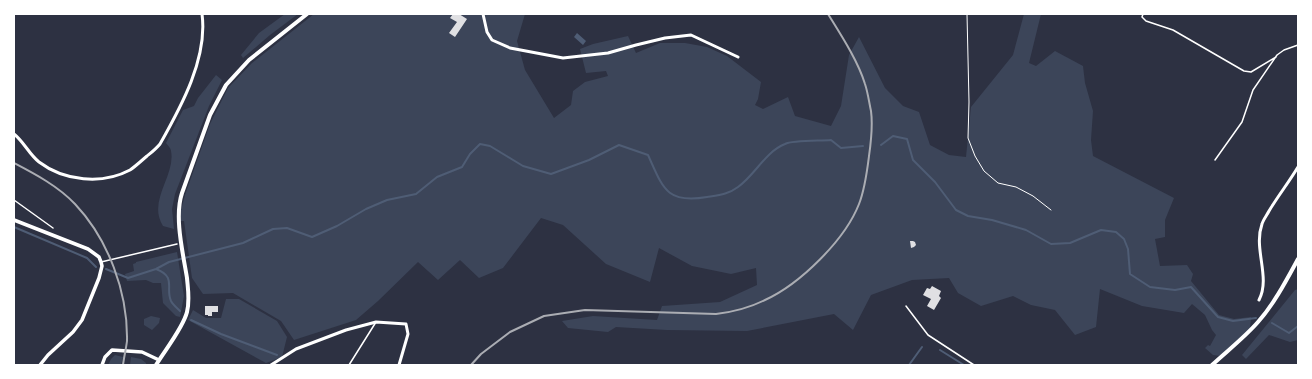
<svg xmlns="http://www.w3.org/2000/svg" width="1312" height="379" font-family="'Work Sans',sans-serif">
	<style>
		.green { fill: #3c4559 }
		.water { fill: #4f5d75 }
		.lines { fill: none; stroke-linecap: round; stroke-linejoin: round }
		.stream { stroke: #4f5d75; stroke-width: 2 }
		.building { fill: #e0e0e3 }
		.path { stroke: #fff; stroke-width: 1 }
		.service { stroke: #fff; stroke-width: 1.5 }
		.minor { stroke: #fff; stroke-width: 3 }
		.tertiary { stroke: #fff; stroke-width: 3.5 }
		.secondary { stroke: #fff; stroke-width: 4 }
		.rail { stroke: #abadb3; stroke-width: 2 }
	</style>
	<rect width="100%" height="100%" fill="#2d3142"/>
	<!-- green -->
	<path class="green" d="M285,14H298L270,35L243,58L241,55L259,33Z
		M314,14H525L517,41L525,70L554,118L571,105L573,91L585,82L608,76L606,71L586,73L580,49L593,44L628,36L636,53L660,43H685L707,47L727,56L761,82L758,99L755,105L763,109L788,97L795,116L831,126L841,106L849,55L859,37L885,88L903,106L919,112L930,145L949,155L966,157L971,107L1013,55L1024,14H1041L1029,63L1036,66L1055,51L1083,66L1085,83L1093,111L1091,140L1093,156L1174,198L1165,220V237L1155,239L1160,266L1187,265L1193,274L1191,281L1219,315L1234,319L1251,317L1250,329L1220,356L1213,355L1205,348L1208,345L1210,346L1216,335L1212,330L1205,315L1192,304L1184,313L1142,306L1100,289L1096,327L1075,335L1055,310L1031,305L1013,296L981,306L958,293L949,278L912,280L871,295L853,330L834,314L747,331L667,330L616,327L608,332L568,328L562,321L593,316L657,320L662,306L720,302L757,285L756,268L731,274L692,266L659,248L650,282L606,264L563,225L541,218L503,268L479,278L460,260L438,280L418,262L378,301L356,320L294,340L281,321L233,293L203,294L192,278L184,221H180V214L185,195L210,124L228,88L252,63Z
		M216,75L222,80L209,106L175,194L172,209L174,229L163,226C147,201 176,175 171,151C171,148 168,146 166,143L183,110L194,106L198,98Z
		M177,252L184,296L180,317L176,316L163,303L161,283H153L146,280L127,281L125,274L134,271L133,264L136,263V262Z
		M1298,289V340L1290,342L1269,335L1246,359L1242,355L1295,290Z
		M226,299H239L277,321L287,337L282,357L266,363L188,320L193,310L206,318H221Z
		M151,316L160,318L159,323L152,330L144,325V319Z
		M115,355L123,357L121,365H108L111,359Z
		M131,357L141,359L146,363V365H130Z"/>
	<!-- water -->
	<path class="water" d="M577,33L586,41L583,45L574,37Z"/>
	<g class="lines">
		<!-- stream -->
		<path class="stream" d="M881,145L893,136L907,139L913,160L935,182L956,210L968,216L992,220L1026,230L1051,244L1070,243L1101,230L1116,232L1124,239L1128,249L1130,274L1150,287L1175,290L1191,287L1218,317L1233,321L1256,318
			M14,227L87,258L96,267
			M106,269L128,278L156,269L169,262L243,243L273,229L287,228L312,237L337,226L366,209L387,200L416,194L437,177L462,167L470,154L480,144L490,146L523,166L551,174L589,160L619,145L648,155C663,188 666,204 707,197C719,195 729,194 738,187C756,174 765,152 785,144C793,140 821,141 831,140L841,148L863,146
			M156,269C177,277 165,288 171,301C173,305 177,308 180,311
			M191,320L221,334L277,355
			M1272,323L1289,333L1298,326
			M940,350L964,365
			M909,365L922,347"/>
	</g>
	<!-- building -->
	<path class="building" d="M453,14H459L467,19L455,37L449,33L457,22L450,18Z
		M910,241H913L915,242L916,245L914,247L911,248Z
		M932,286L941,291L939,296L941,298L934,310L927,306L931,299L923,295L927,288L930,289Z
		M205,306H218V312H212V316H208V315H205Z"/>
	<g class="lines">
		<!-- path -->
		<path class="path" d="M967,14L969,102L968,138L975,156L984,171L998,183L1016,187L1033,196L1051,210"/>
		<!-- service -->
		<path class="service" d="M1143,14L1142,17L1146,21L1173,30L1244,71L1251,72L1276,57
			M1215,160L1242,122L1253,90L1277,55L1284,50L1298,45
			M14,200L53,228
			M101,262L177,244
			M906,306L928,335L974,365
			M349,365L376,322"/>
		<!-- minor -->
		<path class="minor" d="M483,14L487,32L492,40L510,48L563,58L608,53L636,45L665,38L691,35L738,57
			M14,134C24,142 29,154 39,162C64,181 102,185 130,170C136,166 141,161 147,156C152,152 156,149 160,144C181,107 208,58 202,14
			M1259,300C1271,277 1253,249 1262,224C1263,220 1267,215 1269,211C1278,196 1289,182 1298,167
			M271,365L296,349L346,330L376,322L406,324L408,334L399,365"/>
		<!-- tertiary -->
		<path class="tertiary" d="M14,220L88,249L99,257L101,262L102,266L99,278L82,320L73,332L48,355L40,365
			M102,365L105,357L112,350L142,352L159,360"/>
		<!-- secondary -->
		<path class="secondary" d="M156,365C165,350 183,328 187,312C190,300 188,290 187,278C183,253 174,217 182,193L210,115L226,85L249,60L307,14
			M1212,365C1227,351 1244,338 1258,322C1274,304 1286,281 1298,259"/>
		<!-- rail -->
		<path class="rail" d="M14,163C35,174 58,186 75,204C108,239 128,292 127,341C126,349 124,357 123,365
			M471,365L481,354L510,332L544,316L585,310L716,314C733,312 749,308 765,300C800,284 845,240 859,204C865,189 867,172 869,156C871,142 873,126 871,111C869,102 868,93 865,84C858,61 841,35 828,14"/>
	</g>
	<!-- border -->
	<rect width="1312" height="379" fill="none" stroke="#ffffff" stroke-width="30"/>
</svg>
